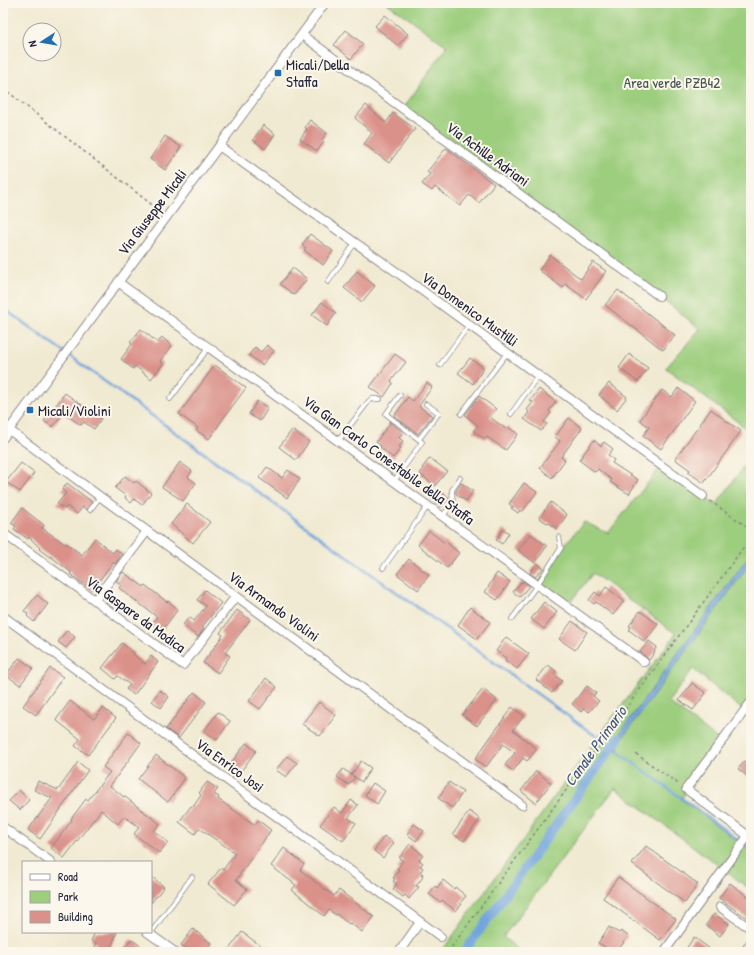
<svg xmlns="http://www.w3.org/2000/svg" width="754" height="955" font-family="'Patrick Hand',sans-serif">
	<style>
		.green { fill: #9dce7e; stroke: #60785c }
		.water { fill: #72a4dd; stroke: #4a638c }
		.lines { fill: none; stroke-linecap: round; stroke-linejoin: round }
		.stream { stroke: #72a4dd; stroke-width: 2.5 }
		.canal { stroke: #72a4dd; stroke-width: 9 }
		.building { fill: #da918a }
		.lane-casing { stroke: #8a8686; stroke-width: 5.5 }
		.street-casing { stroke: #8a8686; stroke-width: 10 }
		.path { stroke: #8a8686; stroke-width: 1.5; stroke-dasharray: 3 3; stroke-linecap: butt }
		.lane { stroke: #fff; stroke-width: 4 }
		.street { stroke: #fff; stroke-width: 8 }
		.poi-dot { fill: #1f6fb2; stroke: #fbf7ec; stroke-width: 1.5 }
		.labels { text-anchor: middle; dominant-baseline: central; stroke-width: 4; stroke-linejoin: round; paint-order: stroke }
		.poi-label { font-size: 15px; fill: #22223b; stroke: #fbf7ec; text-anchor: start }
		.park-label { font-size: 15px; fill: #47564f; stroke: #fbf7ec }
		.street-label { font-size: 15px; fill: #22223b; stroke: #fbf7ec }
		.water-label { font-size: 16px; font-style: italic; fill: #42567c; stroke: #fbf7ec }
	</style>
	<rect width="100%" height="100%" fill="#fbf7ec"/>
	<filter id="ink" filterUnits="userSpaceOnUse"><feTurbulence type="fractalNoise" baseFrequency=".025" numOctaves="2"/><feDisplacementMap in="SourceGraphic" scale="8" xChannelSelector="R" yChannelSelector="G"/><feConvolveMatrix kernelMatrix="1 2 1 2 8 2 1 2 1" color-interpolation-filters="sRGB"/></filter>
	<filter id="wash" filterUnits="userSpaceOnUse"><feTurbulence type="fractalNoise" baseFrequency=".012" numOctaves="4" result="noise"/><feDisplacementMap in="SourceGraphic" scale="16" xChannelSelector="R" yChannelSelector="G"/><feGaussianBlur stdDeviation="0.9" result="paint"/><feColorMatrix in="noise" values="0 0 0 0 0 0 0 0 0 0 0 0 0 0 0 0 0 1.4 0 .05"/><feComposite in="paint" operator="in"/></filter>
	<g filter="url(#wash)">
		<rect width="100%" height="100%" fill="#f1ead2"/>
		<!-- green -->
		<path class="green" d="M387,3H751V432L666,368L700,329L659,296L403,109L447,46Z
			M751,457V717L693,669L668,702L723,743L681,799L751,851V890L615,788L503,937L521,952H441L598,737L676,634L593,573L567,606L537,585L558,553L584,522L608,533L659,469L716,505Z"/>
		<!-- water -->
		<path class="water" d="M751,553V562L618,744V752L609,745L611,744L614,741Z"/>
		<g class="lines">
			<!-- stream -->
			<path class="stream" d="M3,308L611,747
				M617,751L751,849"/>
			<!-- canal -->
			<path class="canal" d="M464,952L619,738"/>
		</g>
		<g id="blocks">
			<!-- building -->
			<path class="building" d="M385,15L408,34L398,46L375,26Z
				M346,30L363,44L351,59L334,45Z
				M366,105L386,123L393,113L415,129L389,163L364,144L372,133L355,118Z
				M310,120L327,133L322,140L324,142L317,151L300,139L307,129L305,127Z
				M263,125L275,134L265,149L253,140Z
				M165,136L181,147L165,170L150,159Z
				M446,148L494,184L479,203L469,195L460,206L435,187L432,191L422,184L430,174L427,172Z
				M310,234L333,251L323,265L304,250L306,248L302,245Z
				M550,255L581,279L593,262L606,271L586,299L565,284L563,288L539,270Z
				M293,268L307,279L294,295L280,284Z
				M357,271L375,286L362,302L344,288Z
				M618,290L675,335L663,350L605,305Z
				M322,302L336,313L327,326L312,315Z
				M141,329L158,343L162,337L172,346L160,361L163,364L151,379L135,366L133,369L121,359L132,344L130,342Z
				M267,345L274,351L262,365L249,355L255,347L261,352Z
				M395,354L406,362L391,381L393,383L384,397L370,387Z
				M629,354L648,368L638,382L619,368Z
				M470,358L484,368L473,384L458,373Z
				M215,365L246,388L225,416L209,439L196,430L198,428L179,414Z
				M427,383L432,387L419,406L432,416L418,434L394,416L408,397L413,401Z
				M609,383L627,397L617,410L599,395Z
				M678,388L695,401L661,449L643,436L649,427L640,420L662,390L672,397Z
				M539,389L556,402L549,411L551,413L544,422L547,424L541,431L524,419L529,412L527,410L533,402L530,401Z
				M65,393L101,419L94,429L84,422L81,425L63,413L53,427L44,421Z
				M479,396L496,409L490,417L506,429L508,427L518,434L506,450L487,437L485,439L473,431L478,425L465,415Z
				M257,401L268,408L260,421L249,414Z
				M711,409L725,420L741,431L704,483L688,472L690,470L675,459Z
				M569,418L582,428L561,457L565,460L552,478L540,468L560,441L555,437Z
				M389,421L403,432L399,438L403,441L399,447L401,448L393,458L380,447L381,446L376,442L390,423L389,422Z
				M292,430L309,442L296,460L279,447Z
				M594,440L601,446L604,442L613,449L608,455L614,460L612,463L638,480L629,494L610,482L612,480L598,469L595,472L579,460Z
				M430,458L447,471L435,486L420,474L423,469L422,468Z
				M180,462L192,471L188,477L196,483L183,501L162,487Z
				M21,463L34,473L20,492L6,482Z
				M267,467L282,478L288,470L300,479L287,498L259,478Z
				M125,476L134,483L136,481L151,493L142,505L134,499L131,503L125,498L126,496L115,488Z
				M67,483L92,502L86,510L83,507L77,514L67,506L65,509L57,504L66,493L62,490Z
				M461,483L473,491L466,501L456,494V491Z
				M524,483L537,492L522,512L520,510L518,513L511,508L513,507L509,504Z
				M438,489L449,498L441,507L430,498Z
				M551,502L567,515L557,529L548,522L547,523L539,518Z
				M187,504L210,522L193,543L171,524Z
				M22,508L44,525L42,528L65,544L66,543L82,555L95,538L113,553L116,549L122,554L115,564L113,562L92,590L70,574L71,572L50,556V557L39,549L40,548L29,537L28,539L14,529L16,526L11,523Z
				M503,529L509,533L502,544L496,540Z
				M429,531L445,543L446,542L459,553L447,568L418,545Z
				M531,534L547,546L535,563L518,550Z
				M409,559L429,575L418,590L397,574Z
				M537,563L543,568L535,577L530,573Z
				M123,572L144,587L145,585L167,602L168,601L178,609L161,632L153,625L154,623L153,622L157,617L119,588L121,585L116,581Z
				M497,573L510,582L497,600L485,592Z
				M523,581L529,586L520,597L513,592L521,582L522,583Z
				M606,587L624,601L613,615L596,602L594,604L589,600L595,592L600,596Z
				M205,590L221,603L202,627L204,628L198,637L183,625L189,617L194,621L206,606L197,600Z
				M37,595L48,604L34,622L27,616L28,614L24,611Z
				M544,602L557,612L544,629L531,619Z
				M470,607L490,622L477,639L458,625Z
				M237,610L250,620L225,653L230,656L218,673L203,663L223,635L220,633Z
				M640,611L658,624L645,642L629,630L631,627L629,626Z
				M572,621L587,632L575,650L559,639Z
				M67,630L75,637L66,648L58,642Z
				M506,637L529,654L517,669L505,660L506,658L496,651Z
				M649,641L657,647L654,651L655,652L649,660L640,652Z
				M122,643L134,653L133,654L145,664L151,656L158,662L134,695L126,689L130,685L118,676L115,679L102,668Z
				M19,658L33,668L20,685L6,675Z
				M548,665L556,671L554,674L562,681L552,693L536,680Z
				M50,668L63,677L36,715L23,706Z
				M266,678L277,687L260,709L249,701Z
				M692,683L706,693L693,710L679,700Z
				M587,686L596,693L593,696L599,701L589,712L584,708L581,712L572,704Z
				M483,689L497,700L477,726L462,715Z
				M160,690L169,697L161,708L152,701Z
				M194,692L206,702L179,738L166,729Z
				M70,701L94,719L103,708L116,718L88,755L75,746L80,739L56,720Z
				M319,702L336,715L320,736L302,724Z
				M512,707L524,716L513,730L537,749L527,761L523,758L513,771L505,765L515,753L503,744L486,767L475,759Z
				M218,712L230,721L217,740L204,731Z
				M128,733L141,743L110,786L124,797V796L160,824L154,831L168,842L159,853L134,834L139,827L124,816L118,824L101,810L64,858L51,848L72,820L71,819L86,799L88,800L110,772L103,767Z
				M246,743L256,751L241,771L231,763Z
				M156,755L185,778L168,802L138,779Z
				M287,756L297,763L286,777L276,770Z
				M361,761L371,768L362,782L351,775Z
				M745,761L751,766V779L738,769Z
				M78,762L88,770L40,839L28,830L52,798L34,790L38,781L58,790Z
				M343,769L355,777L349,785L337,777Z
				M536,771L551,783L536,803L521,791Z
				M207,782L218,789L214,794L219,797L218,799L255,825L258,820L271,830L236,880L247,889L234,905L208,884L221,868L223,870L235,853L199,828L195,834L179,822L191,806L193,807L201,795L199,793Z
				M449,782L463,792L452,808L438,798Z
				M373,783L385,791L377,804L365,795Z
				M19,790L29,800L20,810L9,801Z
				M351,800L358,805L348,818L356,823L343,841L320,825L334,807L342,813Z
				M469,811L480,819L464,841L453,834Z
				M414,824L424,831L416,841L407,834Z
				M384,836L394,843L383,858L374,851Z
				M410,844L423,855L419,860L423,863L420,866L423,868L420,872L423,874L421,875L423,877L416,886L419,887L409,899L405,895L403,897L393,889L397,884L393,881L395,879L393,878L399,870L397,869L403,861L399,858Z
				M646,846L698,884L685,903L632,864Z
				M284,848L304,864L300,870L334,896L339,890L374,917L362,932L350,923L349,924L336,914V915L329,910L324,916L292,890L296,885L271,866Z
				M151,876L164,887L151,903Z
				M618,877L676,919L660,940L603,898Z
				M443,880L454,889L455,887L466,896L460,903L462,904L456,911L442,900L440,902L429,894L435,886L437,888Z
				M730,883L751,899V921L719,898Z
				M714,914L729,924L720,936L706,925Z
				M609,927L619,933L621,931L628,936L617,952H601L605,947L598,943Z
				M193,929L211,943L205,952H191L181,945Z
				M95,932H117L109,952L95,947L96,943L91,941Z
				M242,932L269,952H227Z
				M751,934V952H739Z
				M694,937L714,952H690L686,949Z
				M131,939L149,952H122Z"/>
		</g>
	</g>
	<g filter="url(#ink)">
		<use href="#blocks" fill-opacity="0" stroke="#8a8686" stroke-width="1"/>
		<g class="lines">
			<defs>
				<path id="lane" d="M328,282L355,243
					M440,365L469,325
					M170,399L209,347
					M461,414L507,353
					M511,414L538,376
					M419,439L439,413L426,404
					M338,441L369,401L372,399H380
					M394,481L422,442L386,414L400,395
					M90,510L100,497
					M443,516L453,502L452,490L460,478
					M383,568L428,506
					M512,619L537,585L561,548L559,537
					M150,934L192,877"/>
				<path id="street" d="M302,35L659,296
					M219,146L398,273L703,496
					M118,282L644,662
					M9,430L522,805
					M3,438L325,3
					M3,533L183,665L236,596
					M95,600L147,531
					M3,616L441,937
					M751,702L686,789L751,838
					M3,827L51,862
					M720,907L751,929
					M147,932L175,952
					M399,952L420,922
					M664,952L748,836"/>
			</defs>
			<!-- lane casing -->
			<use href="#lane" class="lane-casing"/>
			<!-- street casing -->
			<use href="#street" class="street-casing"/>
			<!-- path -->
			<path class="path" d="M3,88L160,211
				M710,501L749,528
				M636,754L680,785
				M448,952L751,537"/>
			<!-- lane -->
			<use href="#lane" class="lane"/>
			<!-- street -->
			<use href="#street" class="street"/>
		</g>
	</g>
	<!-- markers -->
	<g class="poi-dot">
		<rect x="274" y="69" width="8" height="8" rx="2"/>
		<rect x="26" y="406" width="8" height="8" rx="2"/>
	</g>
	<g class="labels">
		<!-- poi labels -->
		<g class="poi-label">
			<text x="286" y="64">Micali/Della<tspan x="286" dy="17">Staffa</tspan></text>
			<text x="38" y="410">Micali/Violini</text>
		</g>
		<!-- park labels -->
		<g class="park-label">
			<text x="672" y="82">Area verde PZB42</text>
		</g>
		<!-- street labels -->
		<g class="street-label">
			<text transform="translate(488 154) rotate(36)">Via Achille Adriani</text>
			<text transform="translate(152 212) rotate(-53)">Via Giuseppe Micali</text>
			<text transform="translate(470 309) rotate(36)">Via Domenico Mustilli</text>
			<text transform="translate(389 460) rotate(36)">Via Gian Carlo Conestabile della Staffa</text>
			<text transform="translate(274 606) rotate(36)">Via Armando Violini</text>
			<text transform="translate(136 614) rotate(36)">Via Gaspare da Modica</text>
			<text transform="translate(230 765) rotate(36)">Via Enrico Josi</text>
		</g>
		<!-- water labels -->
		<g class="water-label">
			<text transform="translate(595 746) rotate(-54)">Canale Primario</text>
		</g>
	</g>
	<!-- margin -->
	<rect width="754" height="955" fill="none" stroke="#fbf7ec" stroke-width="16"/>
	<!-- legend -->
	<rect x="22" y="861" width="130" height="72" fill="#fbf7ec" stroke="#a4a2a5"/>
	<rect x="30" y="874" width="20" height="6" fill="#ffffff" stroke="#a4a2a5"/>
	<text x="58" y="881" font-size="12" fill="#22223b">Road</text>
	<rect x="30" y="891" width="20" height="12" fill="#9dce7e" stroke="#a4a2a5"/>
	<text x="58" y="901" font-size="12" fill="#22223b">Park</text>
	<rect x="30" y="911" width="20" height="12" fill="#da918a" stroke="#a4a2a5"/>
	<text x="58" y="921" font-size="12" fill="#22223b">Building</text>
	<!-- north arrow -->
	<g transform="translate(42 42) rotate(258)"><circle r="19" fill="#fbf7ec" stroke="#a4a2a5"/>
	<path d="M0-3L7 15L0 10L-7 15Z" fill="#1f6fb2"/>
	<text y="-6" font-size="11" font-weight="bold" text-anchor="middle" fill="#22223b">N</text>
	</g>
</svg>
